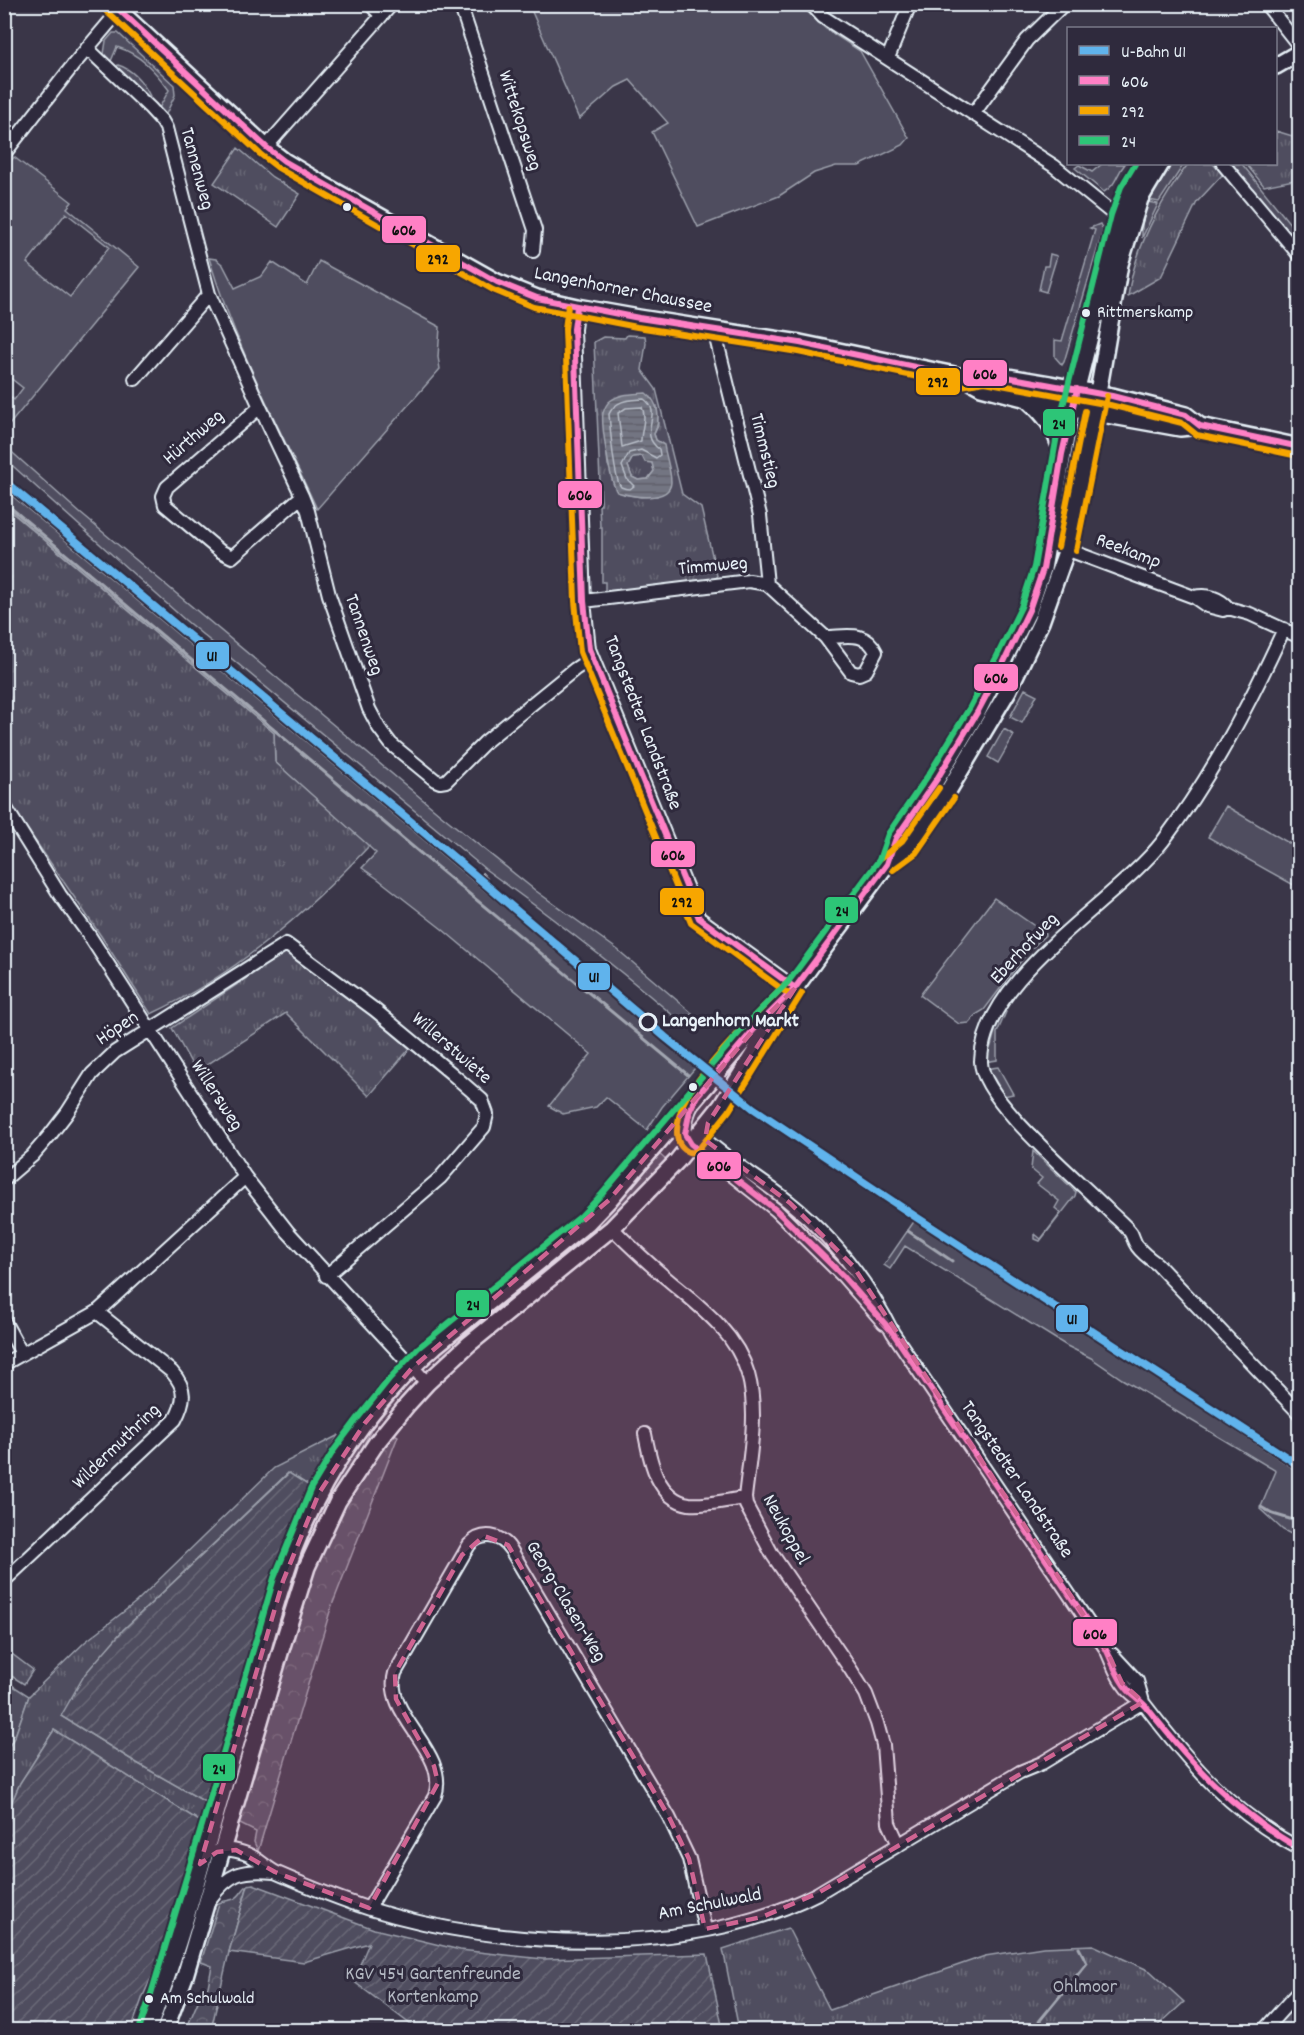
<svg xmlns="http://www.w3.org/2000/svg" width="1304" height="2035" font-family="Dekko,sans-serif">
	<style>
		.grass { fill: #504e5f; stroke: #9ca0ac; stroke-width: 1.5; fill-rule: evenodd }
		.forest { fill: url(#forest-crowns); stroke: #9ca0ac; stroke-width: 1.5 }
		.park { fill: url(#park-tufts); stroke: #9ca0ac; stroke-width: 1.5; fill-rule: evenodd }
		.garden { fill: url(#garden-furrows); stroke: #9ca0ac; stroke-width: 1.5 }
		.water { fill: url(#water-rules); stroke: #a2a6b1; stroke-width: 1.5; fill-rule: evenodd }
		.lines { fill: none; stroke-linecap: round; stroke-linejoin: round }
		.shore { stroke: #b9bfc9; stroke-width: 1.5 }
		.stream { stroke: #a2a6b1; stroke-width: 3 }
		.minor-casing { stroke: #e8f1f8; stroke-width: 16 }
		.major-casing { stroke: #e8f1f8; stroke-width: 20 }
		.minor { stroke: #2f2a3d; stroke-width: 12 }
		.major { stroke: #2f2a3d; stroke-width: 15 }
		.rail { stroke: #e8f1f8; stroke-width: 3; stroke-dasharray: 9 4.5; stroke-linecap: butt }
		.bus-1-casing { stroke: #2f2a3d; stroke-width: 10 }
		.bus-2-casing { stroke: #2f2a3d; stroke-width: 10 }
		.bus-3-casing { stroke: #2f2a3d; stroke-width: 10 }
		.bus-1 { stroke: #ff80c5; stroke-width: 6 }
		.bus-2 { stroke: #f7a600; stroke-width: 6 }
		.bus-3 { stroke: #2dc577; stroke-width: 6 }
		.metro-1-casing { stroke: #2f2a3d; stroke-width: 12 }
		.metro-1 { stroke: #60b3ec; stroke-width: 8 }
		.marked { fill: #cf6492; fill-opacity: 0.2; stroke: #cf6492; stroke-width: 4.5; stroke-dasharray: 12 8; stroke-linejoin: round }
		.bus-dot { fill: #e8f1f8; stroke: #2f2a3d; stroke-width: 2 }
		.stop-dot { fill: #2f2a3d; stroke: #e8f1f8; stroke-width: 3 }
		.labels { text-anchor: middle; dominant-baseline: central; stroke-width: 6; stroke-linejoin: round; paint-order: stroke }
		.bus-label { font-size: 18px; fill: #e8f1f8; stroke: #2f2a3d; text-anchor: start }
		.street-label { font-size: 20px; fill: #e8f1f8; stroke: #2f2a3d }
		.stop-label { font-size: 20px; font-weight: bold; fill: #e8f1f8; stroke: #2f2a3d; text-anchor: start }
		.park-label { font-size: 20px; fill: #b3b8c2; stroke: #2f2a3d }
		.line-badge { stroke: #2f2a3d; stroke-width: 2 }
		.pale-badge-label { font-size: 16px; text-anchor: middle; font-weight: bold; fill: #111 }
	</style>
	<defs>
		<pattern id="forest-crowns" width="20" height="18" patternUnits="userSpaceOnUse" patternTransform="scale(1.5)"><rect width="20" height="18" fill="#504e5f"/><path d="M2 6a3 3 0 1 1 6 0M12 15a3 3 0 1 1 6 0" fill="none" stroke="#696877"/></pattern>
		<pattern id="park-tufts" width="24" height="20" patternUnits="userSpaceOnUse" patternTransform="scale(1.5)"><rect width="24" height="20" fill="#504e5f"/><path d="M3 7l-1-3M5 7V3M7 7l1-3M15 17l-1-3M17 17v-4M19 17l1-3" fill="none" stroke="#696877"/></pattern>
		<pattern id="garden-furrows" width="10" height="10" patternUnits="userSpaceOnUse" patternTransform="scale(1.5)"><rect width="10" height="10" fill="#504e5f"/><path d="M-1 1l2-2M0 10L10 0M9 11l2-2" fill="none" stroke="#696877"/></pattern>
		<pattern id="water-rules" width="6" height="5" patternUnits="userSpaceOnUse" patternTransform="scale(1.5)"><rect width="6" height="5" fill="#737482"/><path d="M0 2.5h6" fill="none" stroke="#5f6069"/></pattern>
	</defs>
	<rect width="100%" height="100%" fill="#3a3648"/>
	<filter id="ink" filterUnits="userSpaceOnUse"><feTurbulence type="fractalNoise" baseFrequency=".0167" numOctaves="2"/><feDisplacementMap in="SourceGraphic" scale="12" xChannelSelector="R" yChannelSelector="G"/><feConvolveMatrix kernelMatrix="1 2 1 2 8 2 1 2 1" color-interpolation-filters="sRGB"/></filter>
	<g filter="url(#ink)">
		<!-- grass -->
		<path class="grass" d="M529,5H800L826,29L860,51L909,138L903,145L859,166H836L814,173L779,196L698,227L652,132L668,123L630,80L616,87L579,119Z
			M113,33H118L174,85L175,95L166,114L164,115L158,110L169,90C155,71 140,54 117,47L111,61H109L104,54L106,41Z
			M118,65C134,70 143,82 150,96L147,99L115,69Z
			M14,157L72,202L67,208L139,267L5,430V392L14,400L23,388L4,373V169ZM66,213L109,247L70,297L27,263Z
			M1102,164H1125C1115,176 1118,183 1104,192L1075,168L1079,165L1092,172Z
			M1172,164H1184L1159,202L1149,200L1163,174Z
			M1230,164H1242L1299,235V250Z
			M1148,202L1158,204L1142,238V220Z
			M1100,224L1103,230L1064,362L1062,365L1055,357V340L1062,341L1095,230L1090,228Z
			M1050,254L1057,256L1046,292L1039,290L1044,266H1048Z
			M209,258L216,259L223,265L235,288L262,276L272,262L307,285L319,261L440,327L438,357L440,369L317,509C279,427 235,345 209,258Z
			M5,446L80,513L440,814L536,891L618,950L692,1013L683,1024C620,969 553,918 485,869L185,620L5,459Z
			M4,489L690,1062L695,1068L662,1107L647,1130L606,1097L596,1107L563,1114L549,1106L591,1054L442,929L378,879L362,868L376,853L275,762L274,733L5,506Z
			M1025,689L1037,695L1022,723L1010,717Z
			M1004,729L1014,735L998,763L988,757Z
			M1226,806L1299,849V888L1208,837Z
			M994,898L1046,934L1027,953L984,1010L977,1014L969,1023L959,1024L920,995Z
			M1003,1011L1006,1012L997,1033V1060L984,1062L991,1046L998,1020Z
			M998,1067L1013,1094L1004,1096L994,1078L985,1072V1069Z
			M1033,1151L1076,1192L1075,1196L1040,1241L1035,1239V1234L1041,1239L1061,1213L1055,1208L1059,1201L1037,1184L1042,1178L1031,1169Z
			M658,1153L667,1161L607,1224L443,1358L438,1352Z
			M915,1220L1299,1472V1538L1283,1530L1260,1509L1276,1471L1122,1379L1091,1358L1067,1346L905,1246L890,1269L884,1265Z
			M401,1388L403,1390L372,1428L356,1460L333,1495L306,1552L226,1818L220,1816L300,1550L327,1492L354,1447Z
			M4,1680L29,1696L15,1736L5,1726Z"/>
		<!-- forest -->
		<path class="forest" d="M391,1432L398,1436L331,1608L258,1851L254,1842L256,1832L240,1824L239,1819L312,1570L341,1503Z
			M248,1885L229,1952L211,2030H186L199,1999L208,1987L212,1966L201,1962L219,1903C225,1900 229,1901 234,1899C241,1896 242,1889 248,1885Z"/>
		<!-- park -->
		<path class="park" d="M1276,131L1299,138V179L1264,186L1246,164H1276Z
			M238,148L272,177L300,194L278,227L214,183Z
			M1188,164H1213L1223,174L1197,202L1161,277L1128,296C1135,248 1160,202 1188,164Z
			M627,335L645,336L646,343L642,370L656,389L682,494L701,508L718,580L605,595V582H602V527H600L599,505H601L594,342L603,337L625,338ZM657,406L658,426L654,434L656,440L657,496L641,497L624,494L608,465L603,413Z
			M642,456L652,462L654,471L648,479L638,480L632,477L628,466L633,457Z
			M4,506L274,733L275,762L369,846C306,913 235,975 151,1014L101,936L5,797Z
			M287,951L294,954L412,1046L369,1096L286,1013L196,1072L172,1028Z
			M339,1435C327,1451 321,1469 311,1487L288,1473L123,1630L61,1716L137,1763L207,1803L201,1822L54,1730L20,1783L5,1818V1800L9,1790L5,1787V1753L15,1736L29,1696L85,1642L136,1602L274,1468Z
			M4,1648L33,1670L24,1684L5,1672Z
			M788,1928L830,2010L985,1956L1043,1947L1093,1945L1150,1971L1184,2002L1153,2030H739L723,1949Z
			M1299,1994V2030H1270Z"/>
		<!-- garden -->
		<path class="garden" d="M289,1473L311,1487L285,1544L268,1595L207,1803L137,1763L61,1716L85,1674L123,1630Z
			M54,1730L201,1822L157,1965L143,1996L131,2030H5V1818L20,1783Z
			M253,1884L374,1929L460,1950L543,1959L707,1954L723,2030H418L353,1981L369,1943L304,1962L229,1952L248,1885Z"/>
		<!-- water -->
		<path class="water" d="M646,393C659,403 661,419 654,434L656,440L664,445C666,457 671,471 671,482C670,504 629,496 617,492C610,482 601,425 603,413C604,410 607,403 610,401C620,393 633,394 646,393ZM642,456L645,462L652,463L654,471L648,479L638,480L632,477L628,466L633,457Z"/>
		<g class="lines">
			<!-- shore -->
			<path class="shore" d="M644,399C665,414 636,432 659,449L660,455L656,458L641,450L629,453L622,466L627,479L634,486L630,489C628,489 623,488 621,487C614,480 610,426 609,414C616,399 630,400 644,399Z
				M642,407C647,418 641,429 641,441L622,447L618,413L626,408Z"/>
			<!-- stream -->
			<path class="stream" d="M4,502L438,868L688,1075
				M908,1231L952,1261
				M1261,1507L1273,1514L1300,1522
				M1032,2030L1087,1963L1079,1948"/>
			<defs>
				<path id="minor" d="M370,4L381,15
					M460,4L535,230L533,251
					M811,4L823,17L1054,166L1112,213L1126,220
					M1266,4L1300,47
					M87,48L150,108L162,121L166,128L209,294L260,407L302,496L308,511L329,595L369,709L379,728L391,744L435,780L440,782L446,781L485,742L575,669L592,658
					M888,58L910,4
					M974,113L1027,40L1064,4
					M266,147L392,4
					M4,154L74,64L119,11
					M1223,164L1300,256
					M577,307L574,329L584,601L589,649L699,918L795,988
					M714,330L760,515L767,584
					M135,379L209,294
					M260,407L167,487L163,496L165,505L220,551L232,557L302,496
					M1047,542L1194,597L1207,606L1223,610L1228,608L1250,614L1300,637
					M1194,597C1207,594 1220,598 1228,608
					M584,601L749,581L767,584L825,637C846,637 866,630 876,652L866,671L859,674L851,672L825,637
					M1284,629C1250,703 1212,776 1163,841C1114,904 983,976 981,1061C980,1099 1080,1181 1109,1211C1116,1218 1125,1225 1131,1233C1133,1237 1134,1242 1137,1246C1142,1253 1150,1259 1157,1264L1300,1414
					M4,805L60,895L89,935L245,1177L288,1232L427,1383
					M692,1105C687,1115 683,1129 688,1140L776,1210L843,1276L884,1323
					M708,1124L705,1133L707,1141C732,1163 762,1180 788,1201C833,1237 868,1282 893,1333L1106,1649C1112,1661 1116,1676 1125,1686C1130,1694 1139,1698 1145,1705C1191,1765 1231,1812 1300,1849
					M4,1180L32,1156L50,1135L67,1113L92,1074L115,1052L286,944L375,1010L451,1073L482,1100L487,1114L484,1127L440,1178L326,1276
					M612,1228C629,1245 647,1262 666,1278C698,1305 736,1332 748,1374C759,1413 749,1459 745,1498L746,1505L772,1554L851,1670L866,1694L877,1723L883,1745L889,1823L899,1845
					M4,1321L22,1354
					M4,1364L97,1312L245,1177
					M645,1434C650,1460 657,1499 689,1504C704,1506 728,1500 745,1498
					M4,1581L175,1420C185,1401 187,1389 172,1372L97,1312
					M1112,1654L1137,1681L1143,1702
					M216,1852C227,1848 236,1850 247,1854C258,1858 266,1868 277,1873C307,1886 339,1899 370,1909C503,1950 692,1958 818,1893L1020,1772L1042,1763L1143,1702
					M210,1899C229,1873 242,1869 274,1872
					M369,1908L435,1796C450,1751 383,1716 395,1673L469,1545C482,1531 501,1534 511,1550L669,1817L689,1859L705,1929
					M1264,2030L1300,1990"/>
				<path id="major" d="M112,4L266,147L284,161L324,185L497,282L537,298L577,307L639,318L800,343L950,374L963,377L981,387L1046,404L1180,428L1200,426L1300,447
					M1276,66L1300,52
					M963,377L985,373L1050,384L1112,396L1186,415L1200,426
					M1029,401C1046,416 1055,429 1061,450
					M887,864L896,838L937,779L978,711L1029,610L1043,569L1069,420L1120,217L1129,191L1145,164
					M148,2030C188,1923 216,1811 248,1701C263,1650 276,1598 294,1549C324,1472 373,1400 435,1346L587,1223L609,1200L756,1027L778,1005
					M165,2030L185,1976L280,1653L307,1567L338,1501L377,1442L407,1405L427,1383L469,1344L612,1228L677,1161L721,1106L795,988L816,959L887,864L909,847L947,793L1008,691L1041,622L1067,549L1101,376L1120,264L1140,199L1161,164"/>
			</defs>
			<!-- minor casing -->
			<use href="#minor" class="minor-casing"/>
			<!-- major casing -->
			<use href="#major" class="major-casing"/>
			<!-- minor -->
			<use href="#minor" class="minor"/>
			<!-- major -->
			<use href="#major" class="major"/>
			<!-- rail -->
			<path class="rail" d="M481,873L527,921"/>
			<defs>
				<path id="bus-1" d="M113,4L266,147L284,161L497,282L537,298L639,318L800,343L963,377L985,373L1112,396L1186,415L1200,426L1300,447
					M577,307L574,329L584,601L589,649L699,918L795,988
					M1077,389L1062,454L1043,569L1029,610L1003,664L978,711L937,779L896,838L887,864L795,988L756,1027L697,1096L690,1110L685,1134L691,1144L776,1210L843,1276L893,1333L1106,1649C1113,1663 1117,1678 1128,1690C1134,1697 1142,1701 1148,1709C1194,1767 1234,1811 1300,1849"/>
				<path id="bus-2" d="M106,11L260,154L278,168L493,290L534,307L637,327L798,352L961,386L985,382L1110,405L1182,423L1197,435L1298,456
					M568,306L565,329L575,601L580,652L691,923L790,995
					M1058,547L1085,411
					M1076,551L1107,396
					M881,858L902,841L939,788
					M893,870L916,853L954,798
					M788,982C755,1015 718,1052 691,1090C682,1102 671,1133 681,1146C686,1152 690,1154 697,1151L729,1111L802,993"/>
				<path id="bus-3" d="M140,2027L151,1994L203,1822L274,1578L311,1488L334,1450L358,1418L390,1378L418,1348L581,1216L602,1194L749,1021L788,982L879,860L888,834L929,774L970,707L995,660L1021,607L1034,567L1060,418L1111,215L1121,187L1135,164"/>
			</defs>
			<!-- bus-1 casing -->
			<use href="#bus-1" class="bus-1-casing"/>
			<!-- bus-2 casing -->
			<use href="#bus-2" class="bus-2-casing"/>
			<!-- bus-3 casing -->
			<use href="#bus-3" class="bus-3-casing"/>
			<!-- bus-1 -->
			<use href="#bus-1" class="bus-1"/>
			<!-- bus-2 -->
			<use href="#bus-2" class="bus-2"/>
			<!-- bus-3 -->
			<use href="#bus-3" class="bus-3"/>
			<defs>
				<path id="metro-1" d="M4,481L470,871L665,1037L753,1108L916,1217L1300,1466"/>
			</defs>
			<!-- metro-1 casing -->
			<use href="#metro-1" class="metro-1-casing"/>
			<!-- metro-1 -->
			<use href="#metro-1" class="metro-1"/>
		</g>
	</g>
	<!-- marked area -->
	<path class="marked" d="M795,988L708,1123L705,1140L790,1203L853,1266L1106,1649L1122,1683L1143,1702L818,1893L762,1917L705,1929L689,1859L669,1817L508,1545L484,1536L462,1555L395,1673L396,1699L434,1766L438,1783L369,1908L275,1872L236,1850L217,1852L200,1864L283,1581L319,1493L365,1423L412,1368L609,1200L756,1027Z"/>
	<!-- markers -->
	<g class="bus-dot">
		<circle cx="347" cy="207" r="5"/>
		<circle cx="1086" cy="313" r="5"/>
		<circle cx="693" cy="1087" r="5"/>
		<circle cx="149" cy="1999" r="5"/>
	</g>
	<circle class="stop-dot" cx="648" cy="1022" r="8"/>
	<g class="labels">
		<!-- bus labels -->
		<g class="bus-label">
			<text x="1097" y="313">Rittmerskamp</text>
			<text x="160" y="1999">Am Schulwald</text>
		</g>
		<!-- street labels -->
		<g class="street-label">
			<text transform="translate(519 121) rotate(72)">Wittekopsweg</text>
			<text transform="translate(196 169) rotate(75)">Tannenweg</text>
			<text transform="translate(623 291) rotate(11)">Langenhorner Chaussee</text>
			<text transform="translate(194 438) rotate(-41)">Hürthweg</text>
			<text transform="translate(764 451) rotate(76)">Timmstieg</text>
			<text transform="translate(1128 552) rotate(21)">Reekamp</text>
			<text transform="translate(713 567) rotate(-5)">Timmweg</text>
			<text transform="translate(363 635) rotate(71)">Tannenweg</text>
			<text transform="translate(642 723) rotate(69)">Tangstedter Landstraße</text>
			<text transform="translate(1025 949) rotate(-47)">Eberhofweg</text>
			<text transform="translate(118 1029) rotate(-34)">Höpen</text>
			<text transform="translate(451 1049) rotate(41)">Willerstwiete</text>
			<text transform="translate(216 1096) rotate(57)">Willersweg</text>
			<text transform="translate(117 1447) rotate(-44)">Wildermuthring</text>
			<text transform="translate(1016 1480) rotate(56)">Tangstedter Landstraße</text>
			<text transform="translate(785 1530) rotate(61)">Neukoppel</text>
			<text transform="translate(565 1602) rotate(59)">Georg-Clasen-Weg</text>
			<text transform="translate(710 1905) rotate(-11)">Am Schulwald</text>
		</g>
		<!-- stop labels -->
		<g class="stop-label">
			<text x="662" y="1022">Langenhorn Markt</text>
		</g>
		<!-- park labels -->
		<g class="park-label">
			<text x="433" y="1975">KGV 454 Gartenfreunde<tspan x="433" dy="23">Kortenkamp</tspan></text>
			<text x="1085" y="1988">Ohlmoor</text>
		</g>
	</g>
	<g class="line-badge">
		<rect x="381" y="215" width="46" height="29" rx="6" fill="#ff80c5"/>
		<rect x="415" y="244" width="46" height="29" rx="6" fill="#f7a600"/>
		<rect x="962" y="359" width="46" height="28" rx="6" fill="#ff80c5"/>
		<rect x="915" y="367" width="46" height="29" rx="6" fill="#f7a600"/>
		<rect x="1042" y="408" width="34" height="29" rx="6" fill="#2dc577"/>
		<rect x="557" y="480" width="46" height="29" rx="6" fill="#ff80c5"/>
		<rect x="195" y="641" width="35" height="29" rx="6" fill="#60b3ec"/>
		<rect x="973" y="663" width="46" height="29" rx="6" fill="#ff80c5"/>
		<rect x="650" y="840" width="46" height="28" rx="6" fill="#ff80c5"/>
		<rect x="659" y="887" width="46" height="29" rx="6" fill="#f7a600"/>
		<rect x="824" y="896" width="35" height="28" rx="6" fill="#2dc577"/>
		<rect x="577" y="962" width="34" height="29" rx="6" fill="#60b3ec"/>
		<rect x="696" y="1151" width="46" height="29" rx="6" fill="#ff80c5"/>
		<rect x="455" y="1289" width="35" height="29" rx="6" fill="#2dc577"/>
		<rect x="1055" y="1304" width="34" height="29" rx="6" fill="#60b3ec"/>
		<rect x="1072" y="1618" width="46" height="29" rx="6" fill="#ff80c5"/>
		<rect x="202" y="1753" width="34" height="29" rx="6" fill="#2dc577"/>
	</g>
	<g class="pale-badge-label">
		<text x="404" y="235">606</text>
		<text x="438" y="264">292</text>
		<text x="985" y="379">606</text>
		<text x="938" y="387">292</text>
		<text x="1059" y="429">24</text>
		<text x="580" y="500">606</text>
		<text x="212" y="661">U1</text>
		<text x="996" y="683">606</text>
		<text x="673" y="860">606</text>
		<text x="682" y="907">292</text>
		<text x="842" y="916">24</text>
		<text x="594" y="982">U1</text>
		<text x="719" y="1171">606</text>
		<text x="473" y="1310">24</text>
		<text x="1072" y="1324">U1</text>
		<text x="1095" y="1639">606</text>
		<text x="219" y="1774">24</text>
	</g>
	<!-- margin -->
	<rect width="1304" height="2035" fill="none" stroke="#2f2a3d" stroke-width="24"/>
	<rect x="12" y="12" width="1280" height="2011" fill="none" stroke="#e8f1f8" stroke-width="2" filter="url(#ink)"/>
	<!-- legend -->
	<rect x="1067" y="27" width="210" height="138" fill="#2f2a3d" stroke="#797a88" stroke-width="1.5"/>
	<rect x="1079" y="46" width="30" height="9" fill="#60b3ec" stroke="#797a88" stroke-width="1.5"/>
	<text x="1121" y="57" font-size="18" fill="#e8f1f8">U-Bahn U1</text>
	<rect x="1079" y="76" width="30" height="9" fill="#ff80c5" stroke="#797a88" stroke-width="1.5"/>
	<text x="1121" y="87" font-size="18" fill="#e8f1f8">606</text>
	<rect x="1079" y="106" width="30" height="9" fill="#f7a600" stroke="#797a88" stroke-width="1.5"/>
	<text x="1121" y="117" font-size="18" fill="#e8f1f8">292</text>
	<rect x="1079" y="136" width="30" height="9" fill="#2dc577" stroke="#797a88" stroke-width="1.5"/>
	<text x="1121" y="147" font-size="18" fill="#e8f1f8">24</text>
</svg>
